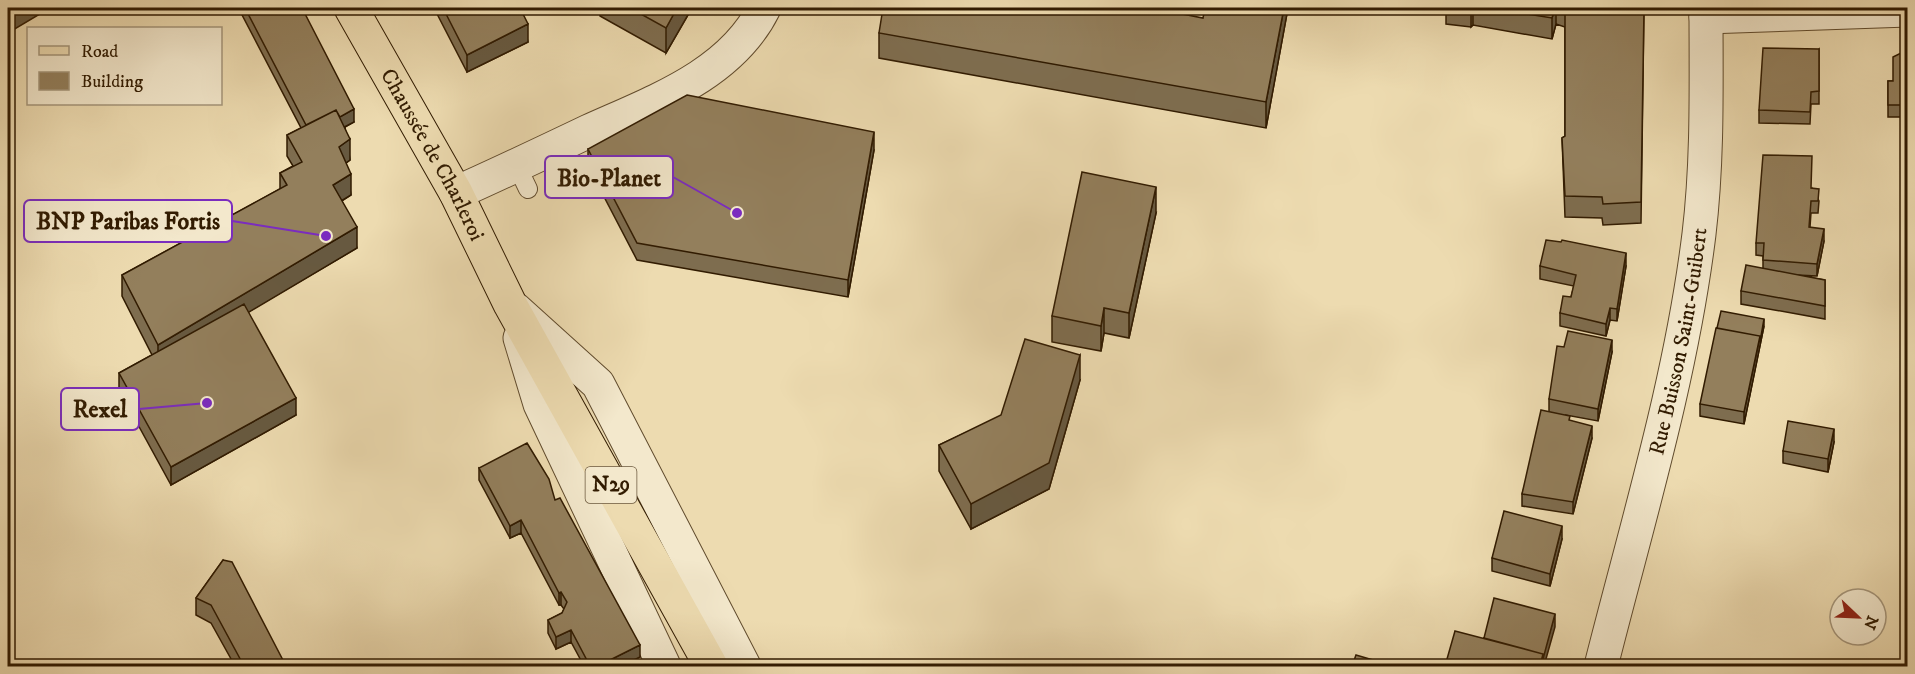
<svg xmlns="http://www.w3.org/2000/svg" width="1915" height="674" font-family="'IM FELL DW Pica',serif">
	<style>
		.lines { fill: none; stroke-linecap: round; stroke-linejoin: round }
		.service-casing { stroke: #604b2d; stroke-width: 20 }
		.minor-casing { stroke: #604b2d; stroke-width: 35 }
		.tertiary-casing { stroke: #604b2d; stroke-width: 35 }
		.primary-casing { stroke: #311b01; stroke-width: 35 }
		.service { stroke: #f3e8cc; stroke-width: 18 }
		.minor { stroke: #f3e8cc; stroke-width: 33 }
		.tertiary { stroke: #f3e8cc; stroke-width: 33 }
		.primary { stroke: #eddbb0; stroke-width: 33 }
		.wall { fill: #7e6d4f; stroke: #311b01; stroke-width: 1.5 }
		.shaded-wall { fill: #675940; stroke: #311b01; stroke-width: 1.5 }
		.building { fill: #937f5c; stroke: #311b01; stroke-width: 1.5 }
		.labels { text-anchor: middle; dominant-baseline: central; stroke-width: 4.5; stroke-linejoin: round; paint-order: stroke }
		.shield { fill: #f3e8cc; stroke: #6b583e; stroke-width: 1.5 }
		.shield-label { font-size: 21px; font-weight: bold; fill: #311b01 }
		.street-label { font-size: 22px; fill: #311b01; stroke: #f3e8cc }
		.leader { fill: none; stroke: #7b2cbf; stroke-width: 2 }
		.callout-dot { fill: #7b2cbf; stroke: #f3e8cc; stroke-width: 2 }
		.callout { fill: #f3e8cc; stroke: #7b2cbf; stroke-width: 2 }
		.callout-label { font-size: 24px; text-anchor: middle; font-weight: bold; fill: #311b01 }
	</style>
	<rect width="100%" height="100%" fill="#eddbb0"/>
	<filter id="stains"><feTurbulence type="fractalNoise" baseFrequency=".00333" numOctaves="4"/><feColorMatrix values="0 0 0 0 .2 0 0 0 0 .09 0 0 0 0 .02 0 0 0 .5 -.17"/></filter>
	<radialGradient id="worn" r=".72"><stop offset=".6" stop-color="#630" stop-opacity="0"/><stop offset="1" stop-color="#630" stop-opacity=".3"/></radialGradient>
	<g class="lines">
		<defs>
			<path id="service" d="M559,146L573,172
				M517,166L528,189"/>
			<g id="minor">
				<path d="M1706,17L1908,10"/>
				<path d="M456,193C501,173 545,152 589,131C653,102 731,75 764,8"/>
				<path id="s1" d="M1601,666C1637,523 1681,381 1699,234C1708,159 1706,83 1706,8"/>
			</g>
			<path id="tertiary" d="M515,309L598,384L744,666
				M520,338L540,404L664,666"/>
			<g id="primary">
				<path id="s2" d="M351,8L456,193L510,304L711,666"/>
			</g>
		</defs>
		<!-- service casing -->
		<use href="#service" class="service-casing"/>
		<!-- minor casing -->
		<use href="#minor" class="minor-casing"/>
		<!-- tertiary casing -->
		<use href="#tertiary" class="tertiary-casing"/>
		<!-- primary casing -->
		<use href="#primary" class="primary-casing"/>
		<!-- service -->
		<use href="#service" class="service"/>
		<!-- minor -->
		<use href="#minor" class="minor"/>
		<!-- tertiary -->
		<use href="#tertiary" class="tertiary"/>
		<!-- primary -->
		<use href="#primary" class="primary"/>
	</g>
	<!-- wall -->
	<path class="wall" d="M240,8H302L354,122L345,127L350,160L346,163L351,195L342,201L357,248L248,312L296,415L171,485L119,390V373L152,355L122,296V275L280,189V173L293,166L287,156V135L301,128L240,11Z
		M434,8H520L528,42L467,72Z
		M600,8H692L666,53L600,16Z
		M1288,8L1266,128L879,58V33L1203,18Z
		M1446,8H1644L1641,223L1603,225L1602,218L1565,217L1562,138L1565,136V27L1556,24L1552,39L1473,25L1471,27L1446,24Z
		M1819,49V104H1811L1810,124L1759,123V110Z
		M1908,55V117H1888V81H1893Z
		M588,149L874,150L848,297L637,260L588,166Z
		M1812,188L1819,201L1818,213H1811L1810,227L1824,241L1817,276L1797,275L1825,280V319L1741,304V291L1763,268V256L1756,255V243Z
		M1156,213L1129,338L1104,333L1101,351L1052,342V316Z
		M1540,266H1626L1617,321L1610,320L1606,336L1560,326V313L1571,297L1574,286L1540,279Z
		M1764,326L1744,424L1700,416V404Z
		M1612,352L1598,421L1566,415L1570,421L1592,438L1573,514L1522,506V494L1549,411V399Z
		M1080,380L1049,489L971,529L939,471V445Z
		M1834,442L1828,472L1783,463V451Z
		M479,468L555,500L640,657L622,666H584L571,642L556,649L548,633V620L562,613L564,609L561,605H559L521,533L510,538L479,480Z
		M1562,539L1550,586L1492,571V558Z
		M223,560L286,666H235L211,623L196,615V598Z"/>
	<!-- shaded-wall -->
	<path class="shaded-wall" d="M15,8H50L8,33V12Z
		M677,8H692L666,53V28Z
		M1284,8H1288L1266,128V102Z
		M1471,8H1473V25L1471,27Z
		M1555,8H1556V24L1552,39V18Z
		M528,24V42L467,72V55Z
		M354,109V122L310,145V133Z
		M874,132V150L848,297V280Z
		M350,139V160L339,168V147Z
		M351,174V195L333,206V185Z
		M1156,187V213L1129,338V313Z
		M357,227V248L158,366V345Z
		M1824,229V241L1817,276V264Z
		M1626,253V266L1617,321V309Z
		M1104,308V333L1101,351V326Z
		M1610,308V320L1606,336V324Z
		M1764,319V326L1744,424V412L1760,336Z
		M1612,340V352L1598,421V409Z
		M1080,355V380L1049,489L971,529V504Z
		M296,398V415L171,485V467Z
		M1592,426V438L1573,514V502Z
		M1834,429V442L1828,472V459Z
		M521,520V533L510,538V526Z
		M1562,526V539L1550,586V574Z
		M561,592V605H559V593Z
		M1555,614V627L1544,666H1540Z
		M571,630V642L556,649V637Z
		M640,645V657L622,666H598Z"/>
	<!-- building -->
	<path class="building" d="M8,8H15L8,12Z
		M245,8H302L354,109L340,117L336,110L306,125Z
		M443,8H520L528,24L467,55Z
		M630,8H677L666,28Z
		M883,8H1152L1203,18L1205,8H1284L1266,102L879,33Z
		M1491,8H1555L1552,18Z
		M1565,8H1644L1641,202L1603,204L1602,197L1565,196L1562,138L1565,136Z
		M1763,48L1819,49V91L1811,92L1810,112L1759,110Z
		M1901,53L1908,55V105H1888V81H1893V57Z
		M687,95L874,132L848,280L637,243L588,149Z
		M336,110L350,139L339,147L351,174L333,185L357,227L158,345L122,275L287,185L280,173L302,162L287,135Z
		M1763,155L1812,156L1811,188L1819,189L1818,201H1811L1809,227L1824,229L1817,264L1763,260L1764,243H1756Z
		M1082,172L1156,187L1129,313L1104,308L1101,326L1052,316Z
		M1546,240L1561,242L1562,240L1626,253L1617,309L1610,308L1606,324L1560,313L1563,296L1571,297L1576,275L1540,266Z
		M1746,265L1825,280V306L1741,291Z
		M244,304L296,398L171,467L119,373Z
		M1721,311L1764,319L1760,342V336L1717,328Z
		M1716,328L1760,336L1744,412L1700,404Z
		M1568,331L1612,340L1598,409L1549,399L1557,346L1564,347Z
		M1025,339L1080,355L1049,463L971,504L939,445L1001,415Z
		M1541,410L1570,416L1569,420L1592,426L1573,502L1522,494Z
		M1788,421L1834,429L1828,459L1783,451Z
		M527,443L549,479L555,500L560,498L640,645L598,666H590L571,630L556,637L548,620L562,613L567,602L561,592L559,593L521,520L510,526L479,468Z
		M1504,511L1562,526L1550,574L1492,558Z
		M223,560L232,562L286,666H244L211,605L196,598Z
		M1494,598L1555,614L1543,659V654L1484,638Z
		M1455,631L1543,654L1540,666H1445Z
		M1356,655L1380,662L1379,666H1352Z
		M1312,664L1322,666H1312Z"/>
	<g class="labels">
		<!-- shield labels -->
		<rect class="shield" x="585.5" y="467" width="51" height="36" rx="4.5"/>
		<g class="shield-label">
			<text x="611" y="485">N29</text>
		</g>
		<!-- street labels -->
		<g class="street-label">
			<text stroke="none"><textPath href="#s2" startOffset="168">Chaussée de Charleroi</textPath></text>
			<text stroke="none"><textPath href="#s1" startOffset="334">Rue Buisson Saint-Guibert</textPath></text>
		</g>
	</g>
	<!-- callouts -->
	<path class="leader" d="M737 213L673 177M326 236L232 221M207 403L139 409"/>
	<g class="callout-dot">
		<circle cx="737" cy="213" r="6"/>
		<circle cx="326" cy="236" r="6"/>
		<circle cx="207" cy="403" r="6"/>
	</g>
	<g class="callout">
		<rect x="545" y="156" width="128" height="42" rx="6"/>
		<rect x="24" y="200" width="208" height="42" rx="6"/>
		<rect x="61" y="388" width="78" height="42" rx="6"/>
	</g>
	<g class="callout-label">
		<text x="609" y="186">Bio-Planet</text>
		<text x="128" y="229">BNP Paribas Fortis</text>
		<text x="100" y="417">Rexel</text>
	</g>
	<!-- margin -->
	<rect width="1915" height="674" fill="none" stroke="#eddbb0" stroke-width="30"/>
	<rect x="9" y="9" width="1897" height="656" fill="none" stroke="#311b01" stroke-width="3"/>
	<rect x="15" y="15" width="1885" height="644" fill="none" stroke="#311b01" stroke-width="1.5"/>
	<!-- legend -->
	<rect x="27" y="27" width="195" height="78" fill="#f3e8cc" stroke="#a5967b" stroke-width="1.5"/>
	<rect x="39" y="46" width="30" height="9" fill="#eddbb0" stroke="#a5967b" stroke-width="1.5"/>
	<text x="81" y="57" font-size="18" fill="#311b01">Road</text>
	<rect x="39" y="72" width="30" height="18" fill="#937f5c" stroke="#a5967b" stroke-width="1.5"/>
	<text x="81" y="87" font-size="18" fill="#311b01">Building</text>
	<!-- north arrow -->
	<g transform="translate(1858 617) rotate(113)"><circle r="28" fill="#f3e8cc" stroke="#a5967b" stroke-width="1.5"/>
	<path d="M0-4.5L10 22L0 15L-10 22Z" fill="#8f2418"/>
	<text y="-9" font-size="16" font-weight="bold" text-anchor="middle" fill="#311b01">N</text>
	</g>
	<rect width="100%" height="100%" filter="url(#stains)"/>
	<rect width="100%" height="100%" fill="url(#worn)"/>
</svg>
